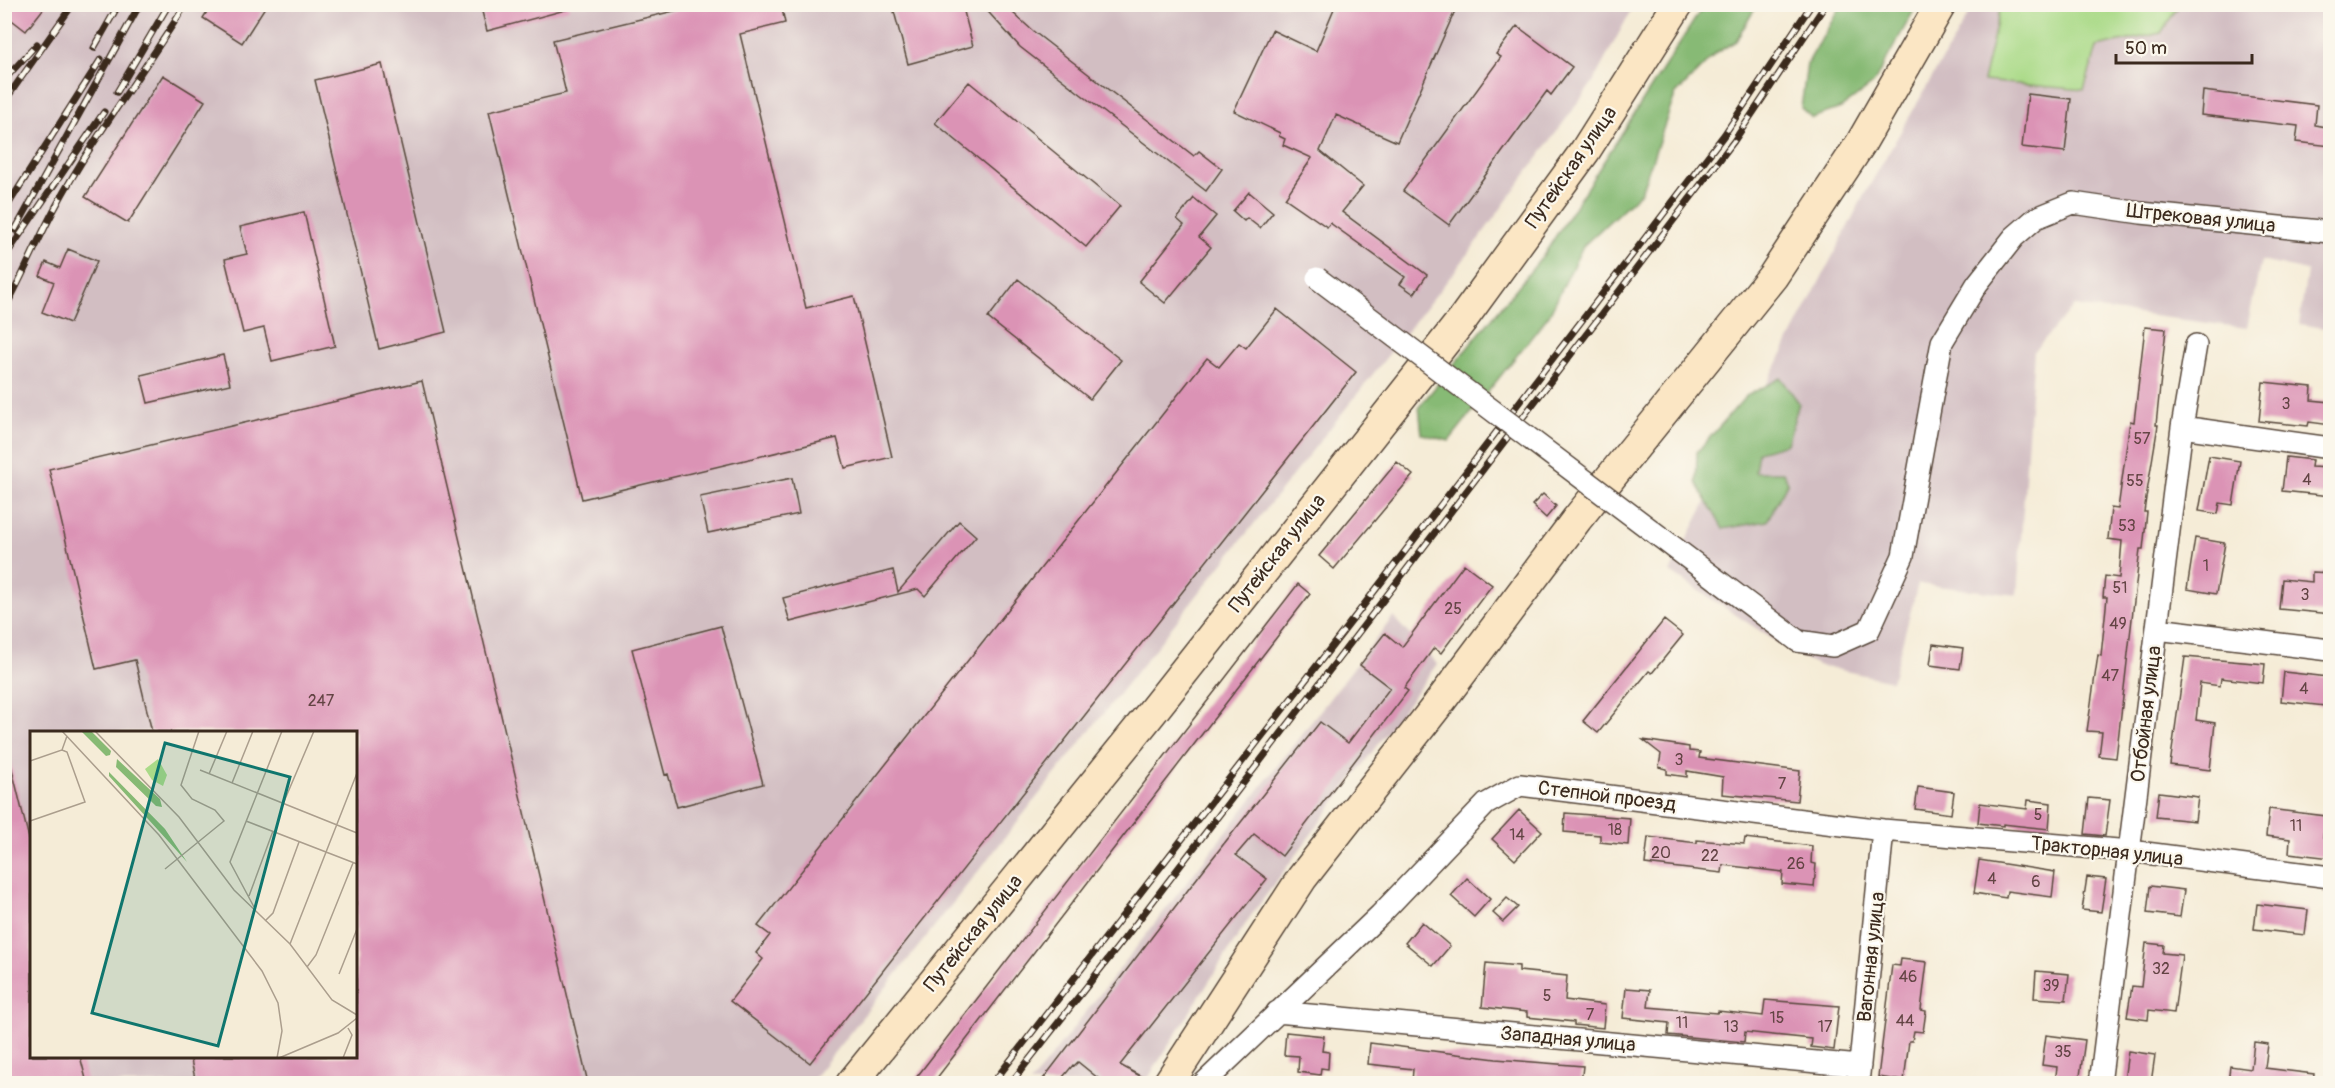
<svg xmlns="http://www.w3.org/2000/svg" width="2335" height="1088" font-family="Pangolin,sans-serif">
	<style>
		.industrial { fill: #d2bec2; fill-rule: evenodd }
		.green { fill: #aada88; stroke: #728253; stroke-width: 1.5 }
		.forest { fill: #87ba74; stroke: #617249; stroke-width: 1.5 }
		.building { fill: #db93b5 }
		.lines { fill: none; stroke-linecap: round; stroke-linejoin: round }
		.street-casing { stroke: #57473a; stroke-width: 24 }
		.secondary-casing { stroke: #57473a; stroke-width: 33 }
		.street { stroke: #fff; stroke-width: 21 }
		.secondary { stroke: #fbe6c4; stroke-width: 30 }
		.rail-casing { stroke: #3b2a1e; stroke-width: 7 }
		.rail { stroke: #fbf7ec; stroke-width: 4.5; stroke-dasharray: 14; stroke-linecap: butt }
		.street-bridge-casing { stroke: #57473a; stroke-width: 24; stroke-linecap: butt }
		.street-bridge { stroke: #fff; stroke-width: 21 }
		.labels { text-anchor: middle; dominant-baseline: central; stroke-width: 4.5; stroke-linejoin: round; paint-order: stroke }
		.number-label { font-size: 16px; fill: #634444 }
		.street-label { font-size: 20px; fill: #3b2a1e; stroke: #fbf7ec }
		.inset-road { fill: none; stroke: #ab9e8d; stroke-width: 1.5 }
		.view { fill: #0f766e; fill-opacity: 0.15; stroke: #0f766e; stroke-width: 3 }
		.inset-edge { fill: none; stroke: #3b2a1e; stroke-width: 3 }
	</style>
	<rect width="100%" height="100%" fill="#fbf7ec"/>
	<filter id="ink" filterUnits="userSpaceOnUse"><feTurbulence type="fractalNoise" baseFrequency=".0167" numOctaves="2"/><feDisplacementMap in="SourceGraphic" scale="12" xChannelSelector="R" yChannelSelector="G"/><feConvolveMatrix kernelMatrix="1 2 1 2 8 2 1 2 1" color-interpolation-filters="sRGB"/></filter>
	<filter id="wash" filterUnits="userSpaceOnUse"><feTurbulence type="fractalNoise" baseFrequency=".008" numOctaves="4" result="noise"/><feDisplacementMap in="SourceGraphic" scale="24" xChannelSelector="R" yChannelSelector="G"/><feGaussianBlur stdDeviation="1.35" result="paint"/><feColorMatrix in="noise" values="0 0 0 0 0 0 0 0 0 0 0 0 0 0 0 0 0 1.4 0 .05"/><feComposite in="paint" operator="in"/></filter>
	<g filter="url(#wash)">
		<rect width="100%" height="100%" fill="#f5ecd7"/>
		<!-- industrial -->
		<path class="industrial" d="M5,5H1634L1593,82L1462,262L810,1083L5,1084ZM32,732H356V1056H32Z
			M1974,5H2330V329L2299,324L2307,271L2261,261L2247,328L2074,306L2034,351L2017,595L1918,584L1892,681L1817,665L1794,653L1670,572L1863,197Z
			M1393,617L1437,664L1250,917L1145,1083L1030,1084Z"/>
		<!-- green -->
		<path class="green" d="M2001,5V4L2179,5L2161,33L2097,47L2084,90L1983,81Z"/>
		<!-- forest -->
		<path class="forest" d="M1842,4L1917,5L1873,84L1841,108L1812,118L1801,108L1807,64Z
			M1704,5H1757L1736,41L1716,53L1675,95L1641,192L1583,246L1549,315L1449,441L1422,434L1419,407L1543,256Z
			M1781,378L1799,403L1787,444L1758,452L1755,472H1783L1788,482L1767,521L1723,529L1696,482L1697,452L1746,396Z"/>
		<g id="blocks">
			<!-- building -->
			<path class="building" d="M4,4H47L26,31L4,14Z
				M212,4H267L242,43L203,18Z
				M480,4H568L569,9L487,31Z
				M703,4H781L785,23L740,34L806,308L854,296L892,457L845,468L837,438L582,499L489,111L566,93L553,40Z
				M892,4H962L973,46L908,64Z
				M981,4H1003L1033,31L1194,156L1199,151L1222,169L1206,191L1020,47Z
				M1336,4H1458L1397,142L1336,115L1320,151L1363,186L1342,212L1427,275L1414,294L1400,284L1405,277L1330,223L1327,227L1285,198L1312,158L1283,145L1285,139L1279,136L1280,133L1234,111L1272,30L1316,51Z
				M1517,26L1572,67L1551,95L1547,91L1449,225L1403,191L1501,57L1496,54Z
				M382,64L446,332L379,349L315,80Z
				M163,75L205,101L128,223L85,197Z
				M969,82L1120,206L1086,247L935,123Z
				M2203,91L2317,105L2315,125L2331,128V146L2296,142L2298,126L2201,115Z
				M2028,94L2071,99L2065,152L2022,147Z
				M1249,192L1273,212L1260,228L1247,218L1244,221L1233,211Z
				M1194,198L1216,216L1199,237L1211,247L1165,303L1139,282L1184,225L1177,219Z
				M304,212L335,346L272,361L264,328L243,333L225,259L247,254L240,227Z
				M68,249L97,261L70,323L42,312L54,282L40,276L46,262L60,268Z
				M1018,279L1121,360L1090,399L988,318Z
				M1277,309L1356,372L810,1063L730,1001L763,959L756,953L770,935L758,926L1207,358L1219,367L1239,343L1246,348Z
				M2145,327L2166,329L2156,425H2158L2146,498L2144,512H2147L2143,549H2140L2116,758L2099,756L2102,732L2087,731L2098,655L2101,656L2107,597H2103L2105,576L2119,578L2122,541L2108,539L2111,508L2118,509L2130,421L2134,422Z
				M223,355L230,384L148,403L141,375Z
				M422,381L588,1083H196L190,1056H356V732H152L135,660L96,669L49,469Z
				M2263,382L2312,387L2311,400L2331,402V425L2309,422L2308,426L2259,421Z
				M2209,456L2240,461L2233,505L2220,503L2218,514L2199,511Z
				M2286,457L2312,460L2311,467L2331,468V496L2282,491Z
				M1397,462L1413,475L1334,569L1319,556Z
				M792,478L799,514L708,533L700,497Z
				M1543,494L1556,506L1546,518L1532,505Z
				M959,521L976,536L925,596L918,589L790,622L783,598L893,570L898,592Z
				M2195,538L2225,543L2216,594L2187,589Z
				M1464,564L1492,585L1441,653L1434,648L1404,688L1408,691L1282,856L1254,834L1236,855L1267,879L1120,1065L1151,1082V1083H1104L1078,1062L1074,1066L1073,1065L1058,1083H1040L1204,869L1320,722L1348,743L1390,688L1360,665L1385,633L1402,647Z
				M2312,572L2331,573V614L2279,609L2282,579L2312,582Z
				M1298,584L1310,594L933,1083H912Z
				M1664,620L1683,635L1652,673L1649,671L1598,733L1583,721Z
				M721,626L763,784L677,807L668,774L665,775L632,649Z
				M1933,644L1963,648L1960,669L1930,665Z
				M2185,657L2265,664L2263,683L2221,678L2220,686L2200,683L2196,720L2215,723L2210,770L2170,765Z
				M2284,672L2328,677L2325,706L2281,701Z
				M1643,740L1689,747V751L1700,752L1699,758L1800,771L1797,801L1722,794L1723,777L1687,771V777L1667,774V769L1659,767L1661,754Z
				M10,761L32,851V1056H80L87,1083H4V762Z
				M1918,787L1954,792L1951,814L1915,809Z
				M2159,792L2198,797L2195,821L2156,817Z
				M2089,798L2110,800L2105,836L2085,834Z
				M2028,800L2051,803L2049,829L2003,824V826L1978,823L1980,803L2027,809Z
				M2269,809L2326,816L2323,837L2331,838V858L2289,853L2290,839L2266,836Z
				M1519,810L1542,831L1515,860L1492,839Z
				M1565,813L1630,818L1628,845L1600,842V835L1564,832Z
				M1648,837L1697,843V840L1744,844L1745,838L1812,846L1811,863L1816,864L1814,887L1782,884L1783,872L1723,865L1722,873L1645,864Z
				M1979,860L2055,872L2052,897L2007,891L2006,898L1974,893Z
				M2087,877L2106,879L2101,912L2082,910Z
				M1467,878L1490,899L1474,917L1451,896Z
				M2150,886L2184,890L2180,917L2147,913Z
				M1507,898L1518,907L1503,922L1493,913Z
				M2257,904L2308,910L2305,935L2254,929Z
				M1422,922L1450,946L1433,966L1405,943Z
				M2146,943L2164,945L2163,953L2182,955L2174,1013L2149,1010L2148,1020L2127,1017L2132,986L2141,987Z
				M1901,959L1927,962L1921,1010L1926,1011L1923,1032L1914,1031L1912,1041H1909L1904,1081L1878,1077L1892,965L1900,966Z
				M1486,963L1519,966V971L1567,976L1565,1000L1605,1005L1603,1028L1574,1025V1022L1527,1017V1012L1482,1007Z
				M2036,971L2069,974L2066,1000L2034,998Z
				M1626,988L1650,990L1648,1007L1717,1013L1718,1011L1763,1016L1765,1000L1839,1006L1834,1050L1811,1047L1812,1039L1745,1032L1744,1042L1668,1035L1669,1023L1623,1018Z
				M1286,1032L1324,1036L1322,1051L1329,1052L1328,1069L1321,1068L1320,1075L1298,1072L1299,1056L1284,1055Z
				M2046,1035L2085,1040L2079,1083H2055L2057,1067L2042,1065Z
				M2254,1042L2268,1044L2265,1068L2314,1074L2313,1083H2228L2230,1066L2251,1069Z
				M1370,1043L1496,1059L1583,1066L1581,1083H1470L1443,1081V1083H1412L1413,1069L1368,1064Z
				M2128,1051L2155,1055L2151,1083L2124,1081Z"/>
		</g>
	</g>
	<g filter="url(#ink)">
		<use href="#blocks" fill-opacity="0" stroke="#57473a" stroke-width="1.5"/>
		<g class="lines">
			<defs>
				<path id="street" d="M2182,427L2330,448
					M2157,629L2330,650
					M1798,641L1833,646L1869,630L1903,556L1942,342L1977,284L2014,237L2036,218L2073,203L2141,213L2330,232
					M1277,1012L1860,1066
					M1203,1084L1380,915L1486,804L1520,785L1883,830L2130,851L2330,877
					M1858,1084L1883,830
					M2100,1084L2182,427L2196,345"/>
				<path id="secondary" d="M851,1084L1152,712L1462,320L1585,151L1678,4
					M1168,1084L1302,878L1436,707L1577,519L1773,276L1861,143L1941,4"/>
			</defs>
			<!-- street casing -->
			<use href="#street" class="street-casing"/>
			<!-- secondary casing -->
			<use href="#secondary" class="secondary-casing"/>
			<!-- street -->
			<use href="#street" class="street"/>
			<!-- secondary -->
			<use href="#secondary" class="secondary"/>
			<defs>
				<path id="rail" d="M94,48L119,4
					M4,80L37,44
					M117,92L169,4
					M4,102L73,4
					M4,211L101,59
					M15,230L140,4
					M4,258L104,112
					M4,310C23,276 37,241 55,208C93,137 143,73 186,4
					M992,1084L1360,610L1724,135L1812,4
					M1010,1084L1128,934L1734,141L1826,4"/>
			</defs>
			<!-- rail casing -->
			<use href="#rail" class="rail-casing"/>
			<!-- rail -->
			<use href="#rail" class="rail"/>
			<defs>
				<path id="street-bridge" d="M1317,278L1798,641"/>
			</defs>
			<!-- street-bridge casing -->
			<use href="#street-bridge" class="street-bridge-casing"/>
			<!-- street-bridge -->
			<use href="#street-bridge" class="street-bridge"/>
		</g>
	</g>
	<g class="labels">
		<!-- number labels -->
		<g class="number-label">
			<text x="2286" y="404">3</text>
			<text x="2142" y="439">57</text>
			<text x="2307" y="480">4</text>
			<text x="2135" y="481">55</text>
			<text x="2127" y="526">53</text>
			<text x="2206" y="566">1</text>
			<text x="2120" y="588">51</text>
			<text x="2305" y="595">3</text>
			<text x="1453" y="609">25</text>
			<text x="2118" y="624">49</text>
			<text x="2110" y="676">47</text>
			<text x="2304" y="689">4</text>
			<text x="321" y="701">247</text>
			<text x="1679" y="760">3</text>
			<text x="1782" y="784">7</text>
			<text x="2038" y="815">5</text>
			<text x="2296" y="826">11</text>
			<text x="1615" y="830">18</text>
			<text x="1517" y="835">14</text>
			<text x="1661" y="853">20</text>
			<text x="1710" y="856">22</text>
			<text x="1796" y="864">26</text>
			<text x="1992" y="879">4</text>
			<text x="2036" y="882">6</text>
			<text x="2161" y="969">32</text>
			<text x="1908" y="977">46</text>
			<text x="2051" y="986">39</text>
			<text x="1547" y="996">5</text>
			<text x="1590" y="1015">7</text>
			<text x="1777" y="1018">15</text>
			<text x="1905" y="1021">44</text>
			<text x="1682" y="1023">11</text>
			<text x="1731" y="1027">13</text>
			<text x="1825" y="1027">17</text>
			<text x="2063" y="1052">35</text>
		</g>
		<!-- street labels -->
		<g class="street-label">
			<text transform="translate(1571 167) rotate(-55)">Путейская улица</text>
			<text transform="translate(2201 218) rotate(6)">Штрековая улица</text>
			<text transform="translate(1277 553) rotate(-52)">Путейская улица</text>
			<text transform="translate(2146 714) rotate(-83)">Отбойная улица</text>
			<text transform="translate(1607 796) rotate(7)">Степной проезд</text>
			<text transform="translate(2107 851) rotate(6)">Тракторная улица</text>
			<text transform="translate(973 933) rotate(-51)">Путейская улица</text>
			<text transform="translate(1871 957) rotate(-84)">Вагонная улица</text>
			<text transform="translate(1568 1039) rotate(5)">Западная улица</text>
		</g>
	</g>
	<!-- overview -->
	<g transform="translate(30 731)">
		<rect width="327" height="327" fill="#f5ecd7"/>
		<path d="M128,28L137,44L133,55L122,49L115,38Z" fill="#aada88"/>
		<path d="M51,0H61L81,20L80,24L76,25ZM87,28L130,68L132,76L126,75L86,36ZM79,41L135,98L157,131L79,45Z" fill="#87ba74"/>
		<path class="inset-road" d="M32,0L129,104L232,240L248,272L252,300L247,327M65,0L149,86L204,159L260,213L302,269L327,284M0,30L32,19L37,5M170,39L327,102M179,43L197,0M202,52L223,0M253,73L284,0M0,90L55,71L37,21L32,19M216,90L327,133M135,138L194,90L185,79L162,68L151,54L169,0M219,165L243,100M224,176L200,131L252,0M235,190L243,182L269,111M260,213L327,42M277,236L286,224L323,132M309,243L327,198M249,327L308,302L327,287M313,327L322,304L318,297"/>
		<path class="view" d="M135,12L260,46L188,315L62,282Z"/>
		<rect width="327" height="327" class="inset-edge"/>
	</g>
	<!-- margin -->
	<rect width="2335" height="1088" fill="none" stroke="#fbf7ec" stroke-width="24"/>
	<!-- scale -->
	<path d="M2116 54v9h136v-9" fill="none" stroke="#3b2a1e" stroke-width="3"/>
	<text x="2125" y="54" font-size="18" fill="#3b2a1e" stroke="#fbf7ec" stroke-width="4.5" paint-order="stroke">50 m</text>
</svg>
